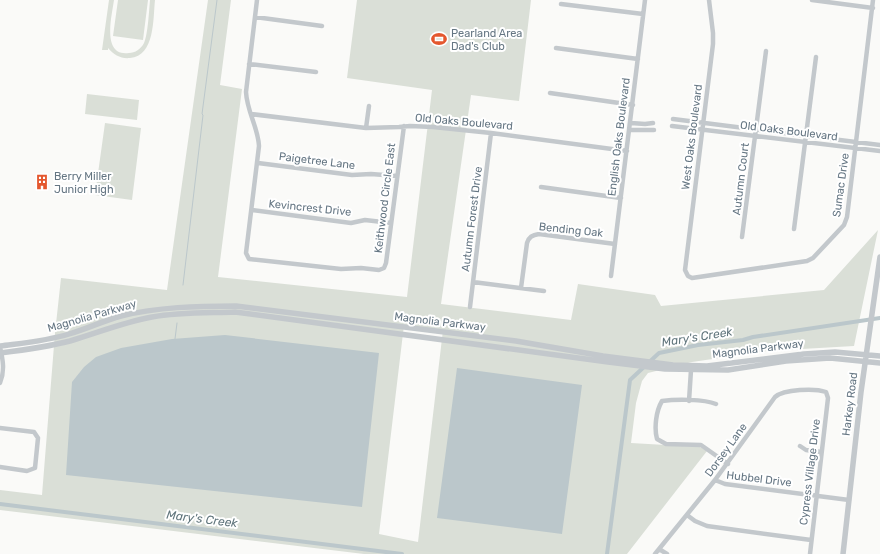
<svg xmlns="http://www.w3.org/2000/svg" width="880" height="554" font-family="Rubik,sans-serif">
	<style>
		.green { fill: #dadfd7; fill-rule: evenodd }
		.water { fill: #bbc7cb }
		.lines { fill: none; stroke-linecap: round; stroke-linejoin: round }
		.stream { stroke: #bbc7cb; stroke-width: 1 }
		.canal { stroke: #bbc7cb; stroke-width: 4 }
		.minor { stroke: #c3c8cc; stroke-width: 4.5 }
		.tertiary { stroke: #c3c8cc; stroke-width: 5.5 }
		.labels { text-anchor: middle; dominant-baseline: central; stroke-width: 4; stroke-linejoin: round; paint-order: stroke }
		.poi-label { font-size: 11px; fill: #657683; stroke: #fff; text-anchor: start }
		.street-label { font-size: 11px; fill: #657683; stroke: #fff }
		.water-label { font-size: 12px; font-style: italic; fill: #60757c; stroke: #fff }
	</style>
	<rect width="100%" height="100%" fill="#fafaf8"/>
	<!-- green -->
	<path class="green" d="M109,0H114C112,15 101,57 129,53C135,53 141,49 144,43C148,34 149,11 150,0H155C153,19 155,56 130,58C121,59 114,55 108,48V50H102Z
		M118,0H148L143,40L113,36Z
		M208,0H231L220,85L242,89L218,277L407,297L432,90L347,78L357,0H531L519,101L471,95L441,304L571,320L578,284L655,295L661,306L824,290L878,230L854,346L767,351L692,362L648,373L642,381L636,403L631,443L700,447L707,451L627,554H364L0,510V490L42,495L55,333L61,278L167,290ZM404,325L443,330L418,542L379,534Z
		M87,94L139,100L137,120L85,114Z
		M105,123L141,128L132,200L95,195Z"/>
	<!-- water -->
	<path class="water" d="M225,335L379,353L362,507L66,475L72,382L84,367L96,357L121,348L172,339Z
		M457,368L582,385L562,534L437,518Z"/>
	<g class="lines">
		<!-- stream -->
		<path class="stream" d="M183,285L203,115L202,114L217,0
			M175,339L177,323"/>
		<!-- canal -->
		<path class="canal" d="M0,504L402,554
			M607,554L630,380L659,353L698,345L743,340L753,337L880,318"/>
		<!-- minor -->
		<path class="minor" d="M257,0L246,92C247,112 258,127 259,146L246,253L249,259L341,269L361,268L379,270L384,268L386,263L404,126
			M709,0L713,33V44L685,270L688,276L692,278L807,261L813,258L844,225L847,217L873,0
			M812,0L873,8
			M561,4L643,14
			M255,17L322,26
			M556,48L638,59
			M249,64L316,72
			M550,93L633,105
			M251,114L366,128L399,127L410,126L433,127L491,133L627,151
			M673,119L880,145
			M631,123L645,124L653,123
			M672,126L880,151
			M366,128L369,106
			M630,130H654
			M258,163L352,175L371,174L397,176
			M541,187L621,198
			M252,210L351,223L365,220L391,223
			M794,229L816,57
			M742,237L766,51
			M611,276L645,0
			M473,282L544,291
			M521,288L527,243C529,237 532,235 539,234L615,244
			M470,307L491,133
			M0,347C3,360 5,371 0,383
			M689,401L691,370
			M716,404C704,399 676,399 662,401C656,411 654,428 657,439L666,444L701,445L728,464
			M0,428L34,432L38,438L35,468L27,471L0,467
			M800,446L806,450L821,452
			M715,480L725,484L849,500
			M687,515L695,521L707,526L811,540
			M659,549L667,554
			M655,554L715,480L775,397C784,389 815,388 826,392L828,398L810,554"/>
		<!-- tertiary -->
		<path class="tertiary" d="M0,346C23,343 47,341 69,334C86,329 103,321 121,316C158,307 197,306 236,306L516,341L603,356L673,365L707,366L804,354L835,352L880,356
			M0,353C24,350 47,347 70,341C97,333 124,322 152,317C179,312 208,313 235,312L608,362L665,369L728,370L786,361L830,358L880,363
			M843,554L861,392L880,257"/>
	</g>
	<!-- icons -->
	<defs>
		<symbol id="stadium-bare" viewBox="-9 -9 18 18"><path d="M0-5a6.5 5 0 1 0 0 10a6.5 5 0 1 0 0-10ZM-3.5-1.8h7v3.6h-7Z" fill="#e4572e" stroke="#fff" stroke-width="2.5" paint-order="stroke"/></symbol>
		<symbol id="building-bare" viewBox="-9 -9 18 18"><path d="M-4-6H4V6H1V3H-1V6H-4ZM-2.5-4.3h1.7v1.8h-1.7ZM.8-4.3h1.7v1.8H.8ZM-2.5-1h1.7V.8h-1.7ZM.8-1h1.7V.8H.8Z" fill="#e4572e" stroke="#fff" stroke-width="2.5" paint-order="stroke"/></symbol>
	</defs>
	<g fill-rule="evenodd">
		<use href="#stadium-bare" x="428" y="28" width="22" height="22"/>
		<use href="#building-bare" x="31" y="171" width="22" height="22"/>
	</g>
	<g class="labels">
		<!-- poi labels -->
		<g class="poi-label">
			<text x="451" y="33">Pearland Area<tspan x="451" dy="13">Dad's Club</tspan></text>
			<text x="54" y="176">Berry Miller<tspan x="54" dy="13">Junior High</tspan></text>
		</g>
		<!-- street labels -->
		<g class="street-label">
			<text transform="translate(464 122) rotate(5)">Old Oaks Boulevard</text>
			<text transform="translate(789 131) rotate(7)">Old Oaks Boulevard</text>
			<text transform="translate(619 137) rotate(-83)">English Oaks Boulevard</text>
			<text transform="translate(692 137) rotate(-83)">West Oaks Boulevard</text>
			<text transform="translate(317 161) rotate(7)">Paigetree Lane</text>
			<text transform="translate(741 179) rotate(-83)">Autumn Court</text>
			<text transform="translate(841 185) rotate(-82)">Sumac Drive</text>
			<text transform="translate(385 198) rotate(-83)">Keithwood Circle East</text>
			<text transform="translate(310 208) rotate(6)">Kevincrest Drive</text>
			<text transform="translate(472 219) rotate(-83)">Autumn Forest Drive</text>
			<text transform="translate(571 230) rotate(6)">Bending Oak</text>
			<text transform="translate(92 316) rotate(-16)">Magnolia Parkway</text>
			<text transform="translate(440 322) rotate(7)">Magnolia Parkway</text>
			<text transform="translate(758 349) rotate(-7)">Magnolia Parkway</text>
			<text transform="translate(850 404) rotate(-83)">Harkey Road</text>
			<text transform="translate(726 450) rotate(-54)">Dorsey Lane</text>
			<text transform="translate(810 472) rotate(-83)">Cypress Village Drive</text>
			<text transform="translate(759 479) rotate(7)">Hubbel Drive</text>
		</g>
		<!-- water labels -->
		<g class="water-label">
			<text transform="translate(697 337) rotate(-9)">Mary's Creek</text>
			<text transform="translate(202 519) rotate(7)">Mary's Creek</text>
		</g>
	</g>
</svg>
